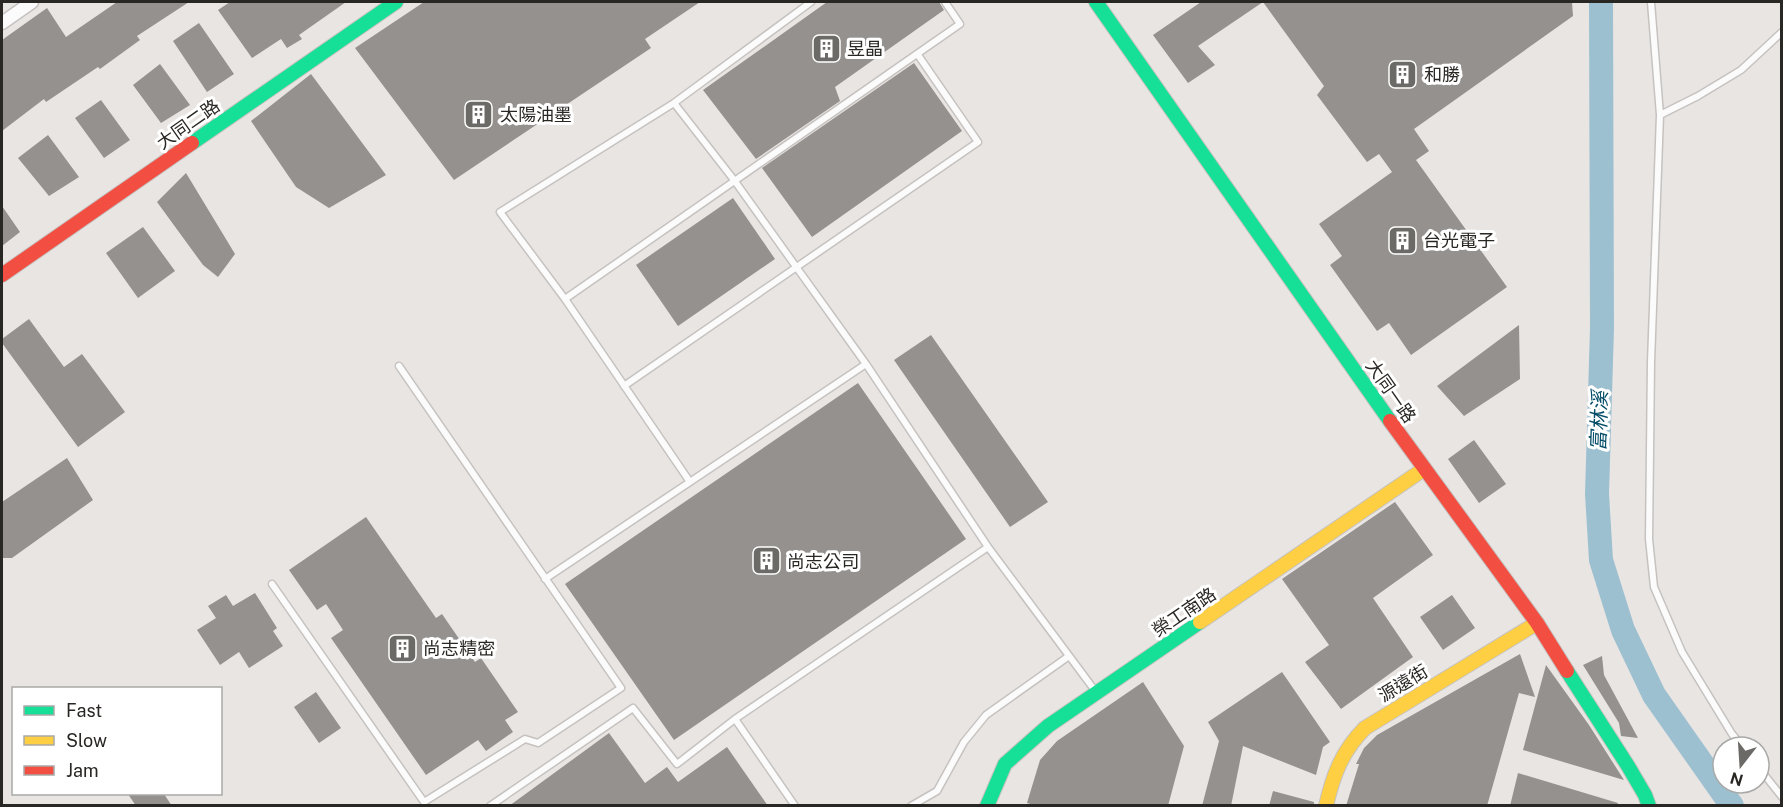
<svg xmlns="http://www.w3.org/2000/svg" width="1783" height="807" font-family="'Public Sans','Noto Sans TC',sans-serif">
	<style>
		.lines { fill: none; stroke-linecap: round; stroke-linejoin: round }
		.river { stroke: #9dc0d1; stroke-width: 24 }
		.building { fill: #94918f }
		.lane-casing { stroke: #c5c2c0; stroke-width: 9 }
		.street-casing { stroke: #c5c2c0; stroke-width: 15 }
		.fast-casing { stroke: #c5c2c0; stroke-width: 16 }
		.slow-casing { stroke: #c5c2c0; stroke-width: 16 }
		.jam-casing { stroke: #c5c2c0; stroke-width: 16 }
		.lane { stroke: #fcfbfb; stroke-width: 6 }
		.street { stroke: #fcfbfb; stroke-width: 12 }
		.fast { stroke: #16e098; stroke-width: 14 }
		.slow { stroke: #ffcf43; stroke-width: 14 }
		.jam { stroke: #f24e42; stroke-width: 14 }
		.labels { text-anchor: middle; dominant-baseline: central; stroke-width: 6; stroke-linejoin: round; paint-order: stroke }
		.poi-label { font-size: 18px; fill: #292724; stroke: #fff; text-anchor: start }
		.street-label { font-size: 18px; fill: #292724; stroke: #fff }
		.water-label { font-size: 20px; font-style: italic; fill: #044d68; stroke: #fff }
	</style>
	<rect width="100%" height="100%" fill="#e9e5e2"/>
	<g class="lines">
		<!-- river -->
		<path class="river" d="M1601,2L1602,328L1597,494L1601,560L1623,630L1654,695L1732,806"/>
	</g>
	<!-- building -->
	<path class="building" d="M117,2H189L137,36L140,40L100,69L98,67L46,102L44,99L2,131V40L47,8L66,37Z
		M230,2H346L299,35L302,39L287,48L281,39L252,58L218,10Z
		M424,2H700L645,39L651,48L454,180L355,48Z
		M827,2H939L944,10L835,87L840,101L756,159L703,90Z
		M1201,2H1572L1573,16L1414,129L1429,151L1416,160L1507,287L1411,355L1389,323L1377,331L1330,265L1342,256L1319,224L1392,172L1379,154L1367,162L1317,95L1324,86L1263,2L1198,46L1215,65L1188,83L1153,35Z
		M199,23L234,74L207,92L173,41Z
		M914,63L962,131L812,237L762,168Z
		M160,64L190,105L161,123L133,85Z
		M311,74L386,175L329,208L296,187L251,121Z
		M101,100L130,140L104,158L75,118Z
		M48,135L79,177L49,196L18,158Z
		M186,173L235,254L218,277L203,265L157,202Z
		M733,198L775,259L678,326L636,265Z
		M2,206L20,232L2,246Z
		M143,227L175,271L138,298L106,253Z
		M29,319L64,367L82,354L125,412L78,447L2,343V339Z
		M1519,325L1520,379L1464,416L1437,386Z
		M931,335L1048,502L1010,527L894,360Z
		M858,383L966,539L674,740L565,584Z
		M1474,440L1506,484L1479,503L1448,459Z
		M67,458L93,500L12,558H2V502Z
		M1395,502L1433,555L1373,598L1413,657L1341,709L1305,662L1329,645L1282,579Z
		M366,517L436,618L442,614L475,662L481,658L518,712L505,720L513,732L486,751L478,740L426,775L331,638L343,630L326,604L317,610L289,570Z
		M255,593L277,628L273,631L283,646L249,668L239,652L220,665L197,630L216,618L208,606L226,595L233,606Z
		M1452,595L1475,628L1443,650L1420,617Z
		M1520,654L1535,697L1519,693L1487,806H1346L1359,764H1356L1364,748L1377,735Z
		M1602,656L1604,675L1638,738L1621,736L1619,723L1583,665Z
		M1546,665L1589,725L1624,780L1523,750Z
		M1282,672L1330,742L1323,747L1316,775L1243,746L1231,806H1202L1219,741L1208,722Z
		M1143,682L1184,746L1168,806H1037L1027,803L1040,760L1057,741Z
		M316,692L341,728L319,743L294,707Z
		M609,733L645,783L667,767L678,782L727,747L768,806H509Z
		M1518,773L1618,803L1617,806H1510Z
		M1273,791L1314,802V806H1269Z
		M128,794H164L172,806H136Z"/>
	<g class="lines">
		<defs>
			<path id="lane" d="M1651,2L1660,115
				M674,103L734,180L797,268L866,364L988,547L1096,692
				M565,299L960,24L945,2
				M624,386L978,142L918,55
				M690,482L565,299L500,212L674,103L811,2
				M545,579L866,364
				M272,584L424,802L525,739L538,743L621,688L399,366
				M735,719L795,806
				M1743,747L1732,734L1682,652L1654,587L1649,539L1651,362L1660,115L1698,96L1741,70L1782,32
				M1759,768L1782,797
				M490,806L633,708L677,764L735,719L988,547
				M911,806L937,791L964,742L986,715L1069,656"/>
			<path id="street" d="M2,23L32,2"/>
			<path id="fast" d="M1096,2L1390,421
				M192,143L396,2
				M1567,671L1628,766L1645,795L1649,806
				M987,806L1005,764L1048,726L1200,622"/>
			<path id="slow" d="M1200,622L1424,469
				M1326,806C1333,775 1342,751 1365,728L1537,623"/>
			<path id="jam" d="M2,275L192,143
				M1390,421L1537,623L1567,671"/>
		</defs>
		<!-- lane casing -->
		<use href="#lane" class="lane-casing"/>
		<!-- street casing -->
		<use href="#street" class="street-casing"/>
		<!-- fast casing -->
		<use href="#fast" class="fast-casing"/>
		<!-- slow casing -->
		<use href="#slow" class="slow-casing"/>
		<!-- jam casing -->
		<use href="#jam" class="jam-casing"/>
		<!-- lane -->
		<use href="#lane" class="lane"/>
		<!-- street -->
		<use href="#street" class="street"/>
		<!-- fast -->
		<use href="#fast" class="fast"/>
		<!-- slow -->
		<use href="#slow" class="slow"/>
		<!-- jam -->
		<use href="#jam" class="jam"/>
	</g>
	<!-- icons -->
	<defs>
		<symbol id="building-square" viewBox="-11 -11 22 22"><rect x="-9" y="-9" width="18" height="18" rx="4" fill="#6c6a66" stroke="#fff"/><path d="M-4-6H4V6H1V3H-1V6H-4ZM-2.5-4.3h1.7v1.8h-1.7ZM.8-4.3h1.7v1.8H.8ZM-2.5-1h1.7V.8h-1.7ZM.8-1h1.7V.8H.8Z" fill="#fff"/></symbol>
	</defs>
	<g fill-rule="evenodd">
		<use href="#building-square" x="810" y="32" width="33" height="33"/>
		<use href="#building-square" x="1386" y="58" width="33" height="33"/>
		<use href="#building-square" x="462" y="98" width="33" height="33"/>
		<use href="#building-square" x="1386" y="224" width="33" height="33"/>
		<use href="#building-square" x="750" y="544" width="33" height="33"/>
		<use href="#building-square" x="386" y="632" width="33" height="33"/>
	</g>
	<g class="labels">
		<!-- poi labels -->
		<g class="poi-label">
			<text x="847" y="48">昱晶</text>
			<text x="1424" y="74">和勝</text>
			<text x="500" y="114">太陽油墨</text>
			<text x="1423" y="240">台光電子</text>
			<text x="787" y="561">尚志公司</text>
			<text x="423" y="648">尚志精密</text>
		</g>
		<!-- street labels -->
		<g class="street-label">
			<text transform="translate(188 124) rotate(-35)">大同二路</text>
			<text transform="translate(1391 391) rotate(55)">大同一路</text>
			<text transform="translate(1184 612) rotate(-34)">榮工南路</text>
			<text transform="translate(1403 683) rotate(-31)">源遠街</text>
		</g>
		<!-- water labels -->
		<g class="water-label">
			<text transform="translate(1599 421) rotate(-88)">富林溪</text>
		</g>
	</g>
	<!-- border -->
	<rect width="1783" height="807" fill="none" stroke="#292724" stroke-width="6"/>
	<!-- legend -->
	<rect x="12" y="687" width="210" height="108" fill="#ffffff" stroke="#a9a9a7" stroke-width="1.5"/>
	<rect x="24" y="706" width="30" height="9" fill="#16e098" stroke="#a9a9a7" stroke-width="1.5"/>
	<text x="66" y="717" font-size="18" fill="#292724">Fast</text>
	<rect x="24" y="736" width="30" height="9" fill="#ffcf43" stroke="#a9a9a7" stroke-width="1.5"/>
	<text x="66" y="747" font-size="18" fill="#292724">Slow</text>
	<rect x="24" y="766" width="30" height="9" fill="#f24e42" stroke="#a9a9a7" stroke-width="1.5"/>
	<text x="66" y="777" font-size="18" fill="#292724">Jam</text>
	<!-- north arrow -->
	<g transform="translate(1741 765) rotate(197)"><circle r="28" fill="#ffffff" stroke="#a9a9a7" stroke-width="1.5"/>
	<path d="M0-4.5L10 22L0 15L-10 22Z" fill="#6c6a66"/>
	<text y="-9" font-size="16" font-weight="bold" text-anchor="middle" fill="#292724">N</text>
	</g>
</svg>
